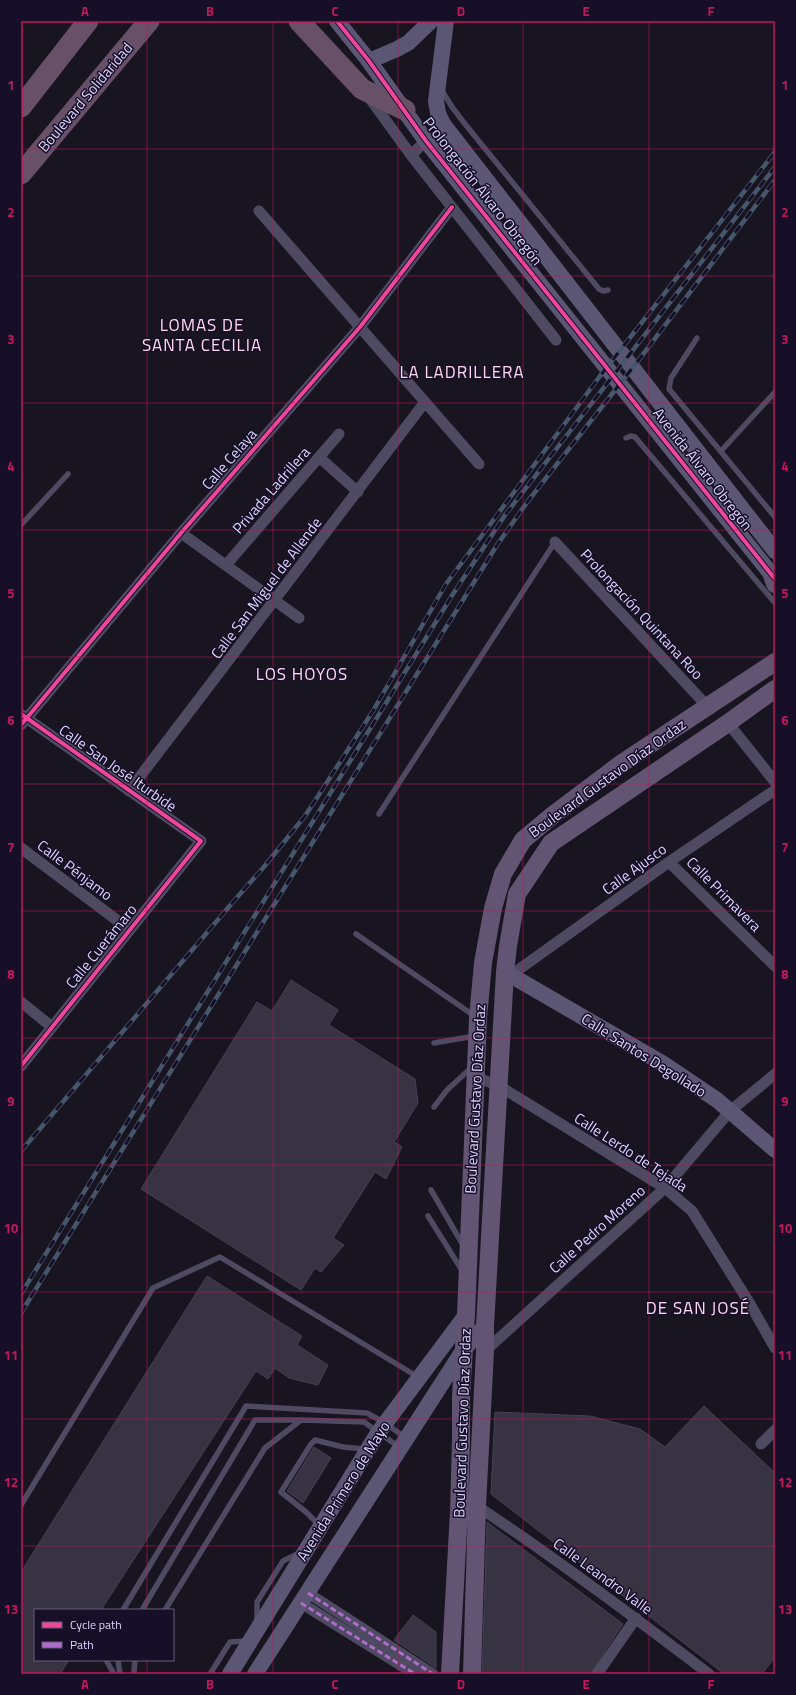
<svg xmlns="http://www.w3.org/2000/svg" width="796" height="1695" font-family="'Titillium Web',sans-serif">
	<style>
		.building { fill: #383343; stroke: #454055 }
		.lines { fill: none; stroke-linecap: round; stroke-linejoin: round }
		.lane { stroke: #4d4a62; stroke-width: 5.5 }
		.street { stroke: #4d4a62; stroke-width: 11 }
		.secondary { stroke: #5a5674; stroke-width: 16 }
		.primary { stroke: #625473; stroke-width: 18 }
		.highway { stroke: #685168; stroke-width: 21 }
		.rail-casing { stroke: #46576c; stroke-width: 4.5 }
		.rail { stroke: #160f27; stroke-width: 3; stroke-dasharray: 9; stroke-linecap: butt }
		.quiet { stroke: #b06ccc; stroke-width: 3; stroke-dasharray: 6 3; stroke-linecap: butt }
		.cycleway-casing { stroke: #160f27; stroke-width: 6 }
		.cycleway { stroke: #ed469a; stroke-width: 4 }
		.grid { fill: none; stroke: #c2185b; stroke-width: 1; stroke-opacity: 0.55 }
		.labels { text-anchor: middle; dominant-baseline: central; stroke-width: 3; stroke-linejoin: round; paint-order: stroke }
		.street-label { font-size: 15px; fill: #ded5ff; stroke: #160f27 }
		.quarter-label { font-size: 17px; letter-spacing: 1px; fill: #ffd7ed; stroke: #160f27 }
		.neatline { fill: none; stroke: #c2185b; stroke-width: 1.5 }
		.grid-label { font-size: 13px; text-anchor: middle; font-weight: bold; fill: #c2185b }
	</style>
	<rect width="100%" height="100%" fill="#181521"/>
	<!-- building -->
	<path class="building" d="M291,980L338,1010L329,1025L415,1079L418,1103L394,1142L402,1147L386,1179L375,1172L333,1238L344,1245L321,1272L315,1268L301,1290L141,1189L257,1002L272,1011Z
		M207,1276L302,1336L297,1345L328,1365L318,1385L289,1378L275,1368L268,1379L256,1371L101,1610H35V1660H69L60,1674H21V1572Z
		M704,1406L775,1473V1657L762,1674H724L491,1494L495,1412L590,1416L640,1429L665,1447Z
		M314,1447L331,1458L303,1503L287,1491Z
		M487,1522L623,1624L590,1674H482Z
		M413,1615L436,1632V1668L394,1640Z"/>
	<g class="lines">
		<!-- lane -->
		<path class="lane" d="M441,89L452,107L465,124L599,289L603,291L608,290
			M697,338L671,378L669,389L775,517
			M626,438L631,436L635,437L775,603
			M721,451L775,392
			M21,525L68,474
			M379,814L555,542
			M356,934L476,1017
			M434,1043L475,1036
			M434,1107L447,1090L472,1067
			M431,1190L463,1245
			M428,1216L463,1272
			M21,1505L153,1288L220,1257L418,1377
			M320,1526L306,1512L281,1492L311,1444L315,1440L343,1447L365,1449
			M123,1610L246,1406L367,1413L385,1423L406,1438
			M142,1610L255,1420H301
			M165,1610L265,1448L301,1420L364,1422L399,1447
			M257,1622V1602L283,1561L299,1553
			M106,1660L114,1674
			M118,1660L120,1674
			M135,1674L134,1671L135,1660
			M210,1674L230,1642L247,1641"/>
		<!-- street -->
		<path class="street" d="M368,96L411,155L556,340
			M411,155L426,141
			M259,211L479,464
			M319,457L358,492
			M181,533L299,618
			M555,542L707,706
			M226,565L339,434
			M728,723L775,782
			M21,725L181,533L360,327L452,207
			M129,791L425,402
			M21,848L130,930
			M669,862L775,966
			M511,975L669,862L775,790
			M21,1002L52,1027
			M21,1066L201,841L22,715
			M476,1077L499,1086L665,1188L692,1211L750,1304L775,1348
			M485,1351L665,1188L730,1111L775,1074
			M761,1444L775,1430
			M477,1506C557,1559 633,1616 709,1674
			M308,1593L433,1674
			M301,1603L415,1674
			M597,1674L636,1618"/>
		<!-- secondary -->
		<path class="secondary" d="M337,21L369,61L426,141L775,579
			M446,21L436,101L438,113L443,124L775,551
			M369,61L397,49L408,43L431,21
			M505,972L662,1063L717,1100L775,1150
			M230,1674L378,1433L466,1315
			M255,1674L464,1349L485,1326"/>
		<!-- primary -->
		<path class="primary" d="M772,575L775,584
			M450,1674L459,1512L461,1439V1397L466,1315L478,1018L483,963L493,908L503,874L523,840L553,815L622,763L775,662
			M472,1674L477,1506L485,1351V1326L505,972L508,946L517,894L551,843L728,723L775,689"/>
		<!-- highway -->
		<path class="highway" d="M299,21L362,89L405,110
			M21,107L88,21
			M21,174L149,21"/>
		<defs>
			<path id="rail" d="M21,1151L233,902L263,868L305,816L322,790L373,711L446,584L600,376L775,152
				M21,1294L394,690L453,594L505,515L775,167
				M21,1313L497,545L528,501L641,357L775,180"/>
		</defs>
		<!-- rail casing -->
		<use href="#rail" class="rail-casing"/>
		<!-- rail -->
		<use href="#rail" class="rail"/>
		<!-- quiet -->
		<path class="quiet" d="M308,1593L433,1674
			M301,1603L415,1674"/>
		<defs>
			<path id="cycleway" d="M337,21L369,61L426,141L775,579
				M21,714L201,841L21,1066
				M21,725L181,533L360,327L452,207"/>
		</defs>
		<!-- cycleway casing -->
		<use href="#cycleway" class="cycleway-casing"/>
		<!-- cycleway -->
		<use href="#cycleway" class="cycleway"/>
	</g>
	<!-- grid -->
	<path class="grid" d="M147,21V1610M273,21V1674M398,21V1674M523,21V1674M649,21V1674M21,149H775M21,276H775M21,403H775M21,530H775M21,657H775M21,784H775M21,911H775M21,1038H775M21,1165H775M21,1292H775M21,1419H775M21,1546H775M147,1660V1674"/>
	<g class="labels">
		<!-- street labels -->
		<g class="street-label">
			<text transform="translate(85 97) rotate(-50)">Boulevard Solidaridad</text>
			<text transform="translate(483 191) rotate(52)">Prolongación Álvaro Obregón</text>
			<text transform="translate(229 459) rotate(-49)">Calle Celaya</text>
			<text transform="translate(703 469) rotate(52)">Avenida Álvaro Obregón</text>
			<text transform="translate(271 490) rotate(-49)">Privada Ladrillera</text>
			<text transform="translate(266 588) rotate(-53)">Calle San Miguel de Allende</text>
			<text transform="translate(642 614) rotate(47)">Prolongación Quintana Roo</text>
			<text transform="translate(118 768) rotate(35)">Calle San José Iturbide</text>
			<text transform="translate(607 778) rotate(-36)">Boulevard Gustavo Díaz Ordaz</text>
			<text transform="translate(634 869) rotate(-36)">Calle Ajusco</text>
			<text transform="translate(75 870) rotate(37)">Calle Pénjamo</text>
			<text transform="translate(724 894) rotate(45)">Calle Primavera</text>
			<text transform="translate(101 946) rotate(-51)">Calle Cuerámaro</text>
			<text transform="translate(644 1055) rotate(32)">Calle Santos Degollado</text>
			<text transform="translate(475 1099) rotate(-87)">Boulevard Gustavo Díaz Ordaz</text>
			<text transform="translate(631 1152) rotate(33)">Calle Lerdo de Tejada</text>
			<text transform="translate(597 1229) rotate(-42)">Calle Pedro Moreno</text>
			<text transform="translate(462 1423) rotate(-88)">Boulevard Gustavo Díaz Ordaz</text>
			<text transform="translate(343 1491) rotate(-58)">Avenida Primero de Mayo</text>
			<text transform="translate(603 1576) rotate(36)">Calle Leandro Valle</text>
		</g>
		<!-- quarter labels -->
		<g class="quarter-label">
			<text x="202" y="325">LOMAS DE<tspan x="202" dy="20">SANTA CECILIA</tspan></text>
			<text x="462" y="372">LA LADRILLERA</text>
			<text x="302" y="674">LOS HOYOS</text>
			<text x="698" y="1308">DE SAN JOSÉ</text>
		</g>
	</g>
	<!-- border -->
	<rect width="796" height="1695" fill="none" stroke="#160f27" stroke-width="44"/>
	<!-- legend -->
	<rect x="34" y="1609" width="140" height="52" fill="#160f27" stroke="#665e7d"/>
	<rect x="42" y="1622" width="20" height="6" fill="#ed469a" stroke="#665e7d"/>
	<text x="70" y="1629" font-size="12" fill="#ded5ff">Cycle path</text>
	<rect x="42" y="1642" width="20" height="6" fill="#b06ccc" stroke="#665e7d"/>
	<text x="70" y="1649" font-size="12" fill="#ded5ff">Path</text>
	<rect x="22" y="22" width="752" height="1651" class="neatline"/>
	<g class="grid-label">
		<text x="85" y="16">A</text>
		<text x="210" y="16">B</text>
		<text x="335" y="16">C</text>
		<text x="461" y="16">D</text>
		<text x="586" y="16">E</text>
		<text x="711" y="16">F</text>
		<text x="11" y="90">1</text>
		<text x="785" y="90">1</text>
		<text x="11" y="217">2</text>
		<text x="785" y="217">2</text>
		<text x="11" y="344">3</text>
		<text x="785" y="344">3</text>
		<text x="11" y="471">4</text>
		<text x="785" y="471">4</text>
		<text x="11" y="598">5</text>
		<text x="785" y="598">5</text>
		<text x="11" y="725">6</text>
		<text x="785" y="725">6</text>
		<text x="11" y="852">7</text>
		<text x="785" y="852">7</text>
		<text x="11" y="979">8</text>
		<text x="785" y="979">8</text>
		<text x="11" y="1106">9</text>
		<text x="785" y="1106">9</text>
		<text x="11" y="1233">10</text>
		<text x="785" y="1233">10</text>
		<text x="11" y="1360">11</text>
		<text x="785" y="1360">11</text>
		<text x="11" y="1487">12</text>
		<text x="785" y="1487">12</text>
		<text x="11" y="1614">13</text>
		<text x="785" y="1614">13</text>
		<text x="85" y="1689">A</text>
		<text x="210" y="1689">B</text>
		<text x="335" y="1689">C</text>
		<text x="461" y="1689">D</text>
		<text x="586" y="1689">E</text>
		<text x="711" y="1689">F</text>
	</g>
</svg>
